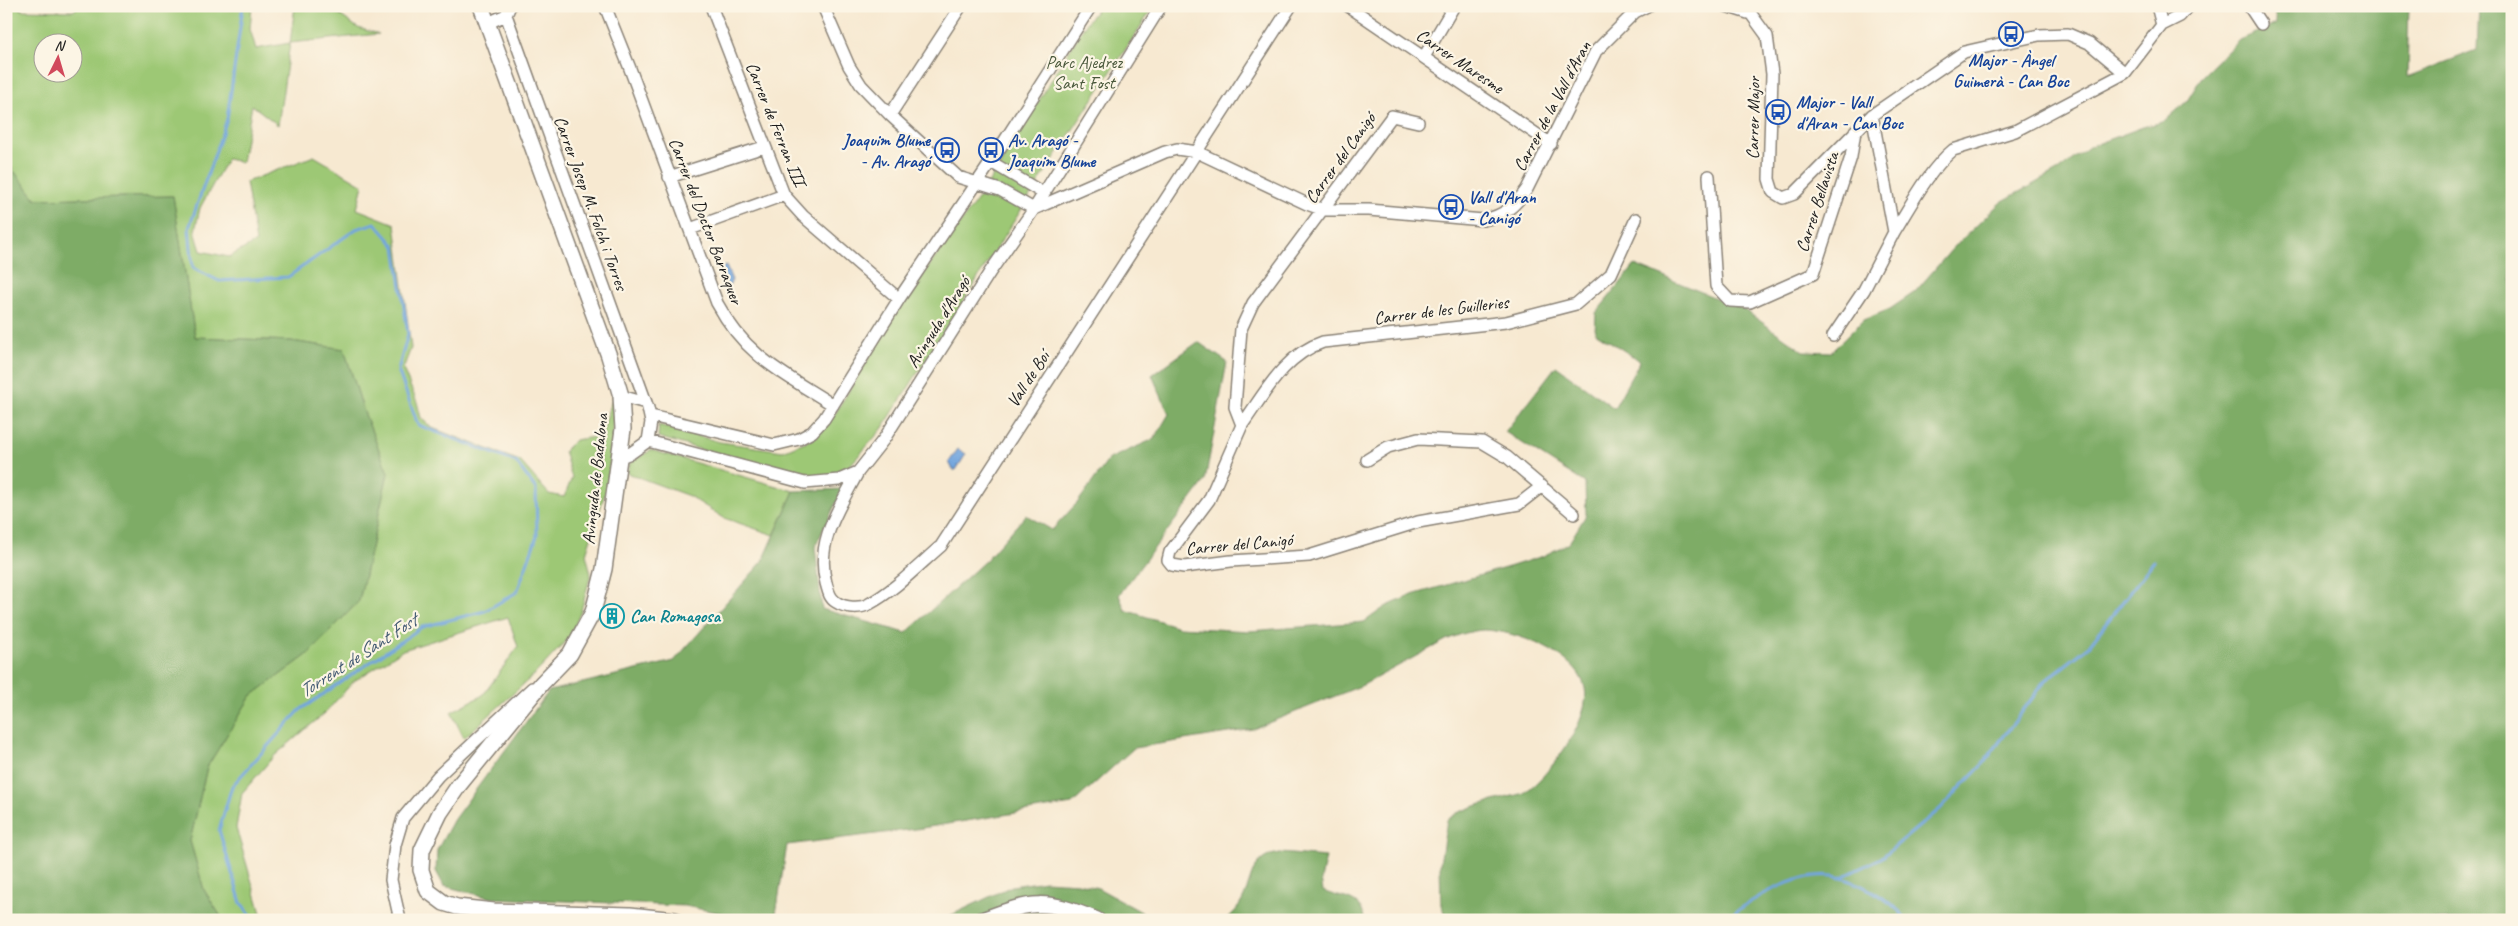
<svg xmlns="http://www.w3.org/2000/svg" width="2518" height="926" font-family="Caveat,sans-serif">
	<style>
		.green { fill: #9dc874; stroke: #5c7248; fill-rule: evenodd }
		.forest { fill: #7eac66; stroke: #4d6441 }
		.water { fill: #72a5de; stroke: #47607d }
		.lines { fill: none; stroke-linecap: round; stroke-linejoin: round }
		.stream { stroke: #72a5de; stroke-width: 3 }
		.street-casing { stroke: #8a8276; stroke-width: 14 }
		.secondary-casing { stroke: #8a8276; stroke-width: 18 }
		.street { stroke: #fff; stroke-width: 11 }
		.secondary { stroke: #fff; stroke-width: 15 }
		.labels { text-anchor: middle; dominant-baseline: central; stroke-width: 4.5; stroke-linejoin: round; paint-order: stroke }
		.transit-label { font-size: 18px; font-weight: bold; fill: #164399; stroke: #fcf5e5; text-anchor: start }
		.street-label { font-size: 18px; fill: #1c1c1c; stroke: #fcf5e5 }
		.park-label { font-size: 18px; fill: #49583b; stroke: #fcf5e5 }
		.culture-label { font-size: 18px; font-weight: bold; fill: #0d838f; stroke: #fcf5e5; text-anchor: start }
		.water-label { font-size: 19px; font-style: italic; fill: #435a73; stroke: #fcf5e5 }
	</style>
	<rect width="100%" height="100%" fill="#fcf5e5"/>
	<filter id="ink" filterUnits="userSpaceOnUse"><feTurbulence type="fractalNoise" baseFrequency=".02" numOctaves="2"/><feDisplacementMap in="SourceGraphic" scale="10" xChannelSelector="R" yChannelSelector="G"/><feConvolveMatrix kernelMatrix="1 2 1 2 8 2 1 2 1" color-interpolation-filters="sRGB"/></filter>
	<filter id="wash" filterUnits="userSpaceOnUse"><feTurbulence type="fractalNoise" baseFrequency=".0096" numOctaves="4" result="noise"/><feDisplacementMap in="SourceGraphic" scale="20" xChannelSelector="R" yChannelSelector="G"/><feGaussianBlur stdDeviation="1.12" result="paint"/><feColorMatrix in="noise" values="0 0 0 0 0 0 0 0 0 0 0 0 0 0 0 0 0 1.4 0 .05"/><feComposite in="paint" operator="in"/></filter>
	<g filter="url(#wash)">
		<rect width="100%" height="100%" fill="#f7e9d1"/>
		<!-- green -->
		<path class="green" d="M6,6H17L22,10L74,11L78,6H252L250,29L256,49L290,43L295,6H327L358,28L379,34L290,43L278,125L252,105L242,162L227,159L200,208L195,231L201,251L229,257L256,242L246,182L314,156L363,185L357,209L395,224L411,348L403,369L417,402L421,418L432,428L520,461L549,494L564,497L572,478L564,451L575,440L601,436L614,394L613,441L606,490L586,554L591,574L581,611L569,638L536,673L464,738L451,712L483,695L518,647L508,617L403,650L354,681L325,713L274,756L242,793L236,828L263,920H223L204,890L190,841L207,767L251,696L307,655L359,601L388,473L364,412L344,349L291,341L195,337L173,196L36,199L6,161ZM42,42H72V72H42Z
			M1100,6H1154L1049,166L882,429L846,470L823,478L801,479L658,437L659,425L720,442L783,451L814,438L836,412L903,302L983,192L1087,22Z
			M651,450L794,491L774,535L724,518L689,496L627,473L630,463Z"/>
		<!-- forest -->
		<path class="forest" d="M2274,6H2409L2407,77L2477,50L2479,6H2512V920H1447L1441,905L1440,864L1447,820L1457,813L1478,805L1524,793C1549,776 1592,719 1585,688C1578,654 1514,630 1483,630C1470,631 1458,635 1446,640L1363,685L1253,729L1134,748L1072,804L916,829L787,845L775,920H755L685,906L491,898L444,886L436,871L437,850L454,819L549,691L674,661L763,561L794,491L843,489L815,547L822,609L906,633L986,560L1026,515L1052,530L1078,502L1109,459L1154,439L1169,414L1152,375L1198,342L1227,362L1205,481L1119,595L1125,610L1179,627L1249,631L1364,622L1385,607L1412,595L1512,566L1543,556L1569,543L1586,515L1585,483L1505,432L1556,366L1614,408L1640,361L1595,332L1596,313L1635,265L1743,309L1803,351L1831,352L1863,320L1890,309L1915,292L1953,248L2001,202L2059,170L2089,147L2143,127L2165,121L2187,101L2203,75L2239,40L2276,24Z
			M6,161L36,199L173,196L195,337L291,341L344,349L364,412L388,473L359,601L307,655L251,696L207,767L190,841L204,890L223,920H6Z
			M1280,853L1326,857L1321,879L1323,891C1340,899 1363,896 1364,920H1225C1259,897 1239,859 1280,853Z
			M1045,881L1078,883L1098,888L1156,920H941L1012,886Z"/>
		<!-- water -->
		<path class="water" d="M726,266L732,280L729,286L722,284L717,269Z
			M958,449L966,454L956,470H953L949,462Z"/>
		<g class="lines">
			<!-- stream -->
			<path class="stream" d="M243,6L227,119L189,228L193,268L219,281L288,277L356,229L375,223L395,246L408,334L398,370L418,425L516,462L536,489L537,536L517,592L485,611L422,627L300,710L232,786L219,830L241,903L254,920
				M1840,878L1881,858L1940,809L1983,764L2045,681L2087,648L2154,561
				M1725,920C1751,899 1797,871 1833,876C1847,878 1859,884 1872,891C1886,899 1897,907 1907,920"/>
		</g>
	</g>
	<g filter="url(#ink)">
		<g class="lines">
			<defs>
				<path id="street" d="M605,6L629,66L717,303C746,357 783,373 833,405
					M711,6L784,195L803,216L899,299
					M823,6L849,66L861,85L890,115L958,177L1000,190L1034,209
					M1348,6L1551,144
					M1726,6L1751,14L1767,36L1772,74L1769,179L1773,192L1783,198L1794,194L1872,115L1964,52L2039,35L2068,34L2089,43L2125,73
					M2157,6L2162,25
					M2249,6L2261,24
					M506,15L648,408L651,422L648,441
					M488,23L506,15L510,6
					M1424,57L1454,6
					M890,115L961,6
					M1418,122L1392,116L1253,303L1241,329L1235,407L1242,425L1209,500L1170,552L1168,560L1172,565L1184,567L1231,561L1309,556L1418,522L1519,504L1542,486
					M991,162L1043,193
					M1709,176L1716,286L1730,301L1750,302L1813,274L1851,157L1855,131
					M669,177L764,147
					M1034,209L1165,152L1177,149L1197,152L1307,204L1324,210H1369L1483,220C1504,216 1515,206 1527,189L1596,51L1635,12L1647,6
					M690,229L784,195
					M1894,232C1911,205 1928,171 1953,150L2015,131L2125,73L2162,25L2180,16L2188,6
					M1833,336L1864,290L1894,232L1872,115
					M621,396L646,403
					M651,416L774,445L799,439L812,432L824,419L899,299L991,162L1091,6
					M1242,425C1265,393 1284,355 1323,342L1506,322L1576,304L1611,274L1636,219
					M620,457L631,453L648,441L805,483L839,480L858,472L884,439L990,272L1034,209L1161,6
					M1367,460L1388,447L1418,439L1482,442L1507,457L1574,514
					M858,472C840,507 815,541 826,583C828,590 829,598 836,602C845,608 860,609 869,604C894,591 920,564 941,546L1291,6
					M400,920L391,880L395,845L403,818L438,776L532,688"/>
				<path id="secondary" d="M481,6L609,356L621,396L623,429L604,569L593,612L570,654L542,683L459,785L440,813L422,850L421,870L428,891L444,903L457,907L494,911L630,915L675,920
					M982,920C1034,900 1045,899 1097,920"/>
			</defs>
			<!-- street casing -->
			<use href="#street" class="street-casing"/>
			<!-- secondary casing -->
			<use href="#secondary" class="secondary-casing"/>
			<!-- street -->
			<use href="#street" class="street"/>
			<!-- secondary -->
			<use href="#secondary" class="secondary"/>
		</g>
	</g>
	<!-- icons -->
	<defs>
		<symbol id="bus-ring" viewBox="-11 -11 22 22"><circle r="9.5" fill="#fcf5e5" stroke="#1a4fb4" stroke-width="1.5"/><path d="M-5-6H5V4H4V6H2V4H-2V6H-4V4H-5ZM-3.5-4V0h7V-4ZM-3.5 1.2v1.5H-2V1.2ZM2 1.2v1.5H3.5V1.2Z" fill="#1a4fb4"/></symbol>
		<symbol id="building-ring" viewBox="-11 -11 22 22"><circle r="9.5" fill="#fcf5e5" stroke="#0f9aa8" stroke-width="1.5"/><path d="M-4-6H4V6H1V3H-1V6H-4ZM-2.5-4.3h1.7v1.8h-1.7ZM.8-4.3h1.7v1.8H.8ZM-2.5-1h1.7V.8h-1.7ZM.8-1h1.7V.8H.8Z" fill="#0f9aa8"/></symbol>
	</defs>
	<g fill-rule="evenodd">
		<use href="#bus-ring" x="1997" y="20" width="28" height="28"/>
		<use href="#bus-ring" x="1764" y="98" width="28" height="28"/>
		<use href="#bus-ring" x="933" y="136" width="28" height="28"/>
		<use href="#bus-ring" x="977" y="136" width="28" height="28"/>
		<use href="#bus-ring" x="1437" y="193" width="28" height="28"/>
		<use href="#building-ring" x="598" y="602" width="28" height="28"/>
	</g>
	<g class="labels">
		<!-- transit labels -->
		<g class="transit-label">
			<text x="2011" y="60" text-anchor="middle">Major - Àngel<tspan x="2011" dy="21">Guimerà - Can Boc</tspan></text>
			<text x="1796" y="102">Major - Vall<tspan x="1796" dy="21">d'Aran - Can Boc</tspan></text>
			<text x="930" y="140" text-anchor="end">Joaquim Blume<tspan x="930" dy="21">- Av. Aragó</tspan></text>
			<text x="1008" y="140">Av. Aragó -<tspan x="1008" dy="21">Joaquim Blume</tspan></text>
			<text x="1468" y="197">Vall d'Aran<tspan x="1468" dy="21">- Canigó</tspan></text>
		</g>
		<!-- street labels -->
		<g class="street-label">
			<text transform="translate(1460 61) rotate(34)">Carrer Maresme</text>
			<text transform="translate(1552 106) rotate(-62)">Carrer de la Vall d'Aran</text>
			<text transform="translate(1753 118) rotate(-89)">Carrer Major</text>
			<text transform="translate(776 124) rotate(68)">Carrer de Ferran III</text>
			<text transform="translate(1340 158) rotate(-54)">Carrer del Canigó</text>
			<text transform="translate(1817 202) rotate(-72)">Carrer Bellavista</text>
			<text transform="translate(591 203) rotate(70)">Carrer Josep M. Folch i Torres</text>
			<text transform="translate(706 221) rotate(69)">Carrer del Doctor Barraquer</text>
			<text transform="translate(1441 310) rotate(-7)">Carrer de les Guilleries</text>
			<text transform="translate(938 322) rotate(-58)">Avinguda d'Aragó</text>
			<text transform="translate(1028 379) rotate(-57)">Vall de Boí</text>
			<text transform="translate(595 479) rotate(-84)">Avinguda de Badalona</text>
			<text transform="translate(1239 544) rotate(-5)">Carrer del Canigó</text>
		</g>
		<!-- park labels -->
		<g class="park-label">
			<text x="1084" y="62">Parc Ajedrez<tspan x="1084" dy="21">Sant Fost</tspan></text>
		</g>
		<!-- culture labels -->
		<g class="culture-label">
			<text x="630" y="616">Can Romagosa</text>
		</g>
		<!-- water labels -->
		<g class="water-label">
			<text transform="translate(358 656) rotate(-33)">Torrent de Sant Fost</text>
		</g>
	</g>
	<!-- margin -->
	<rect width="2518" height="926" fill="none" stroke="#fcf5e5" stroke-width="25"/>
	<!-- north arrow -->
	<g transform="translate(58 58) rotate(5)"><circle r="24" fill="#fcf5e5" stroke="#a29e95"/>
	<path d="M0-4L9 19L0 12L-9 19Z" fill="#d1495b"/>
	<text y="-8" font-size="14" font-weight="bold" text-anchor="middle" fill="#1c1c1c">N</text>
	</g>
</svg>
